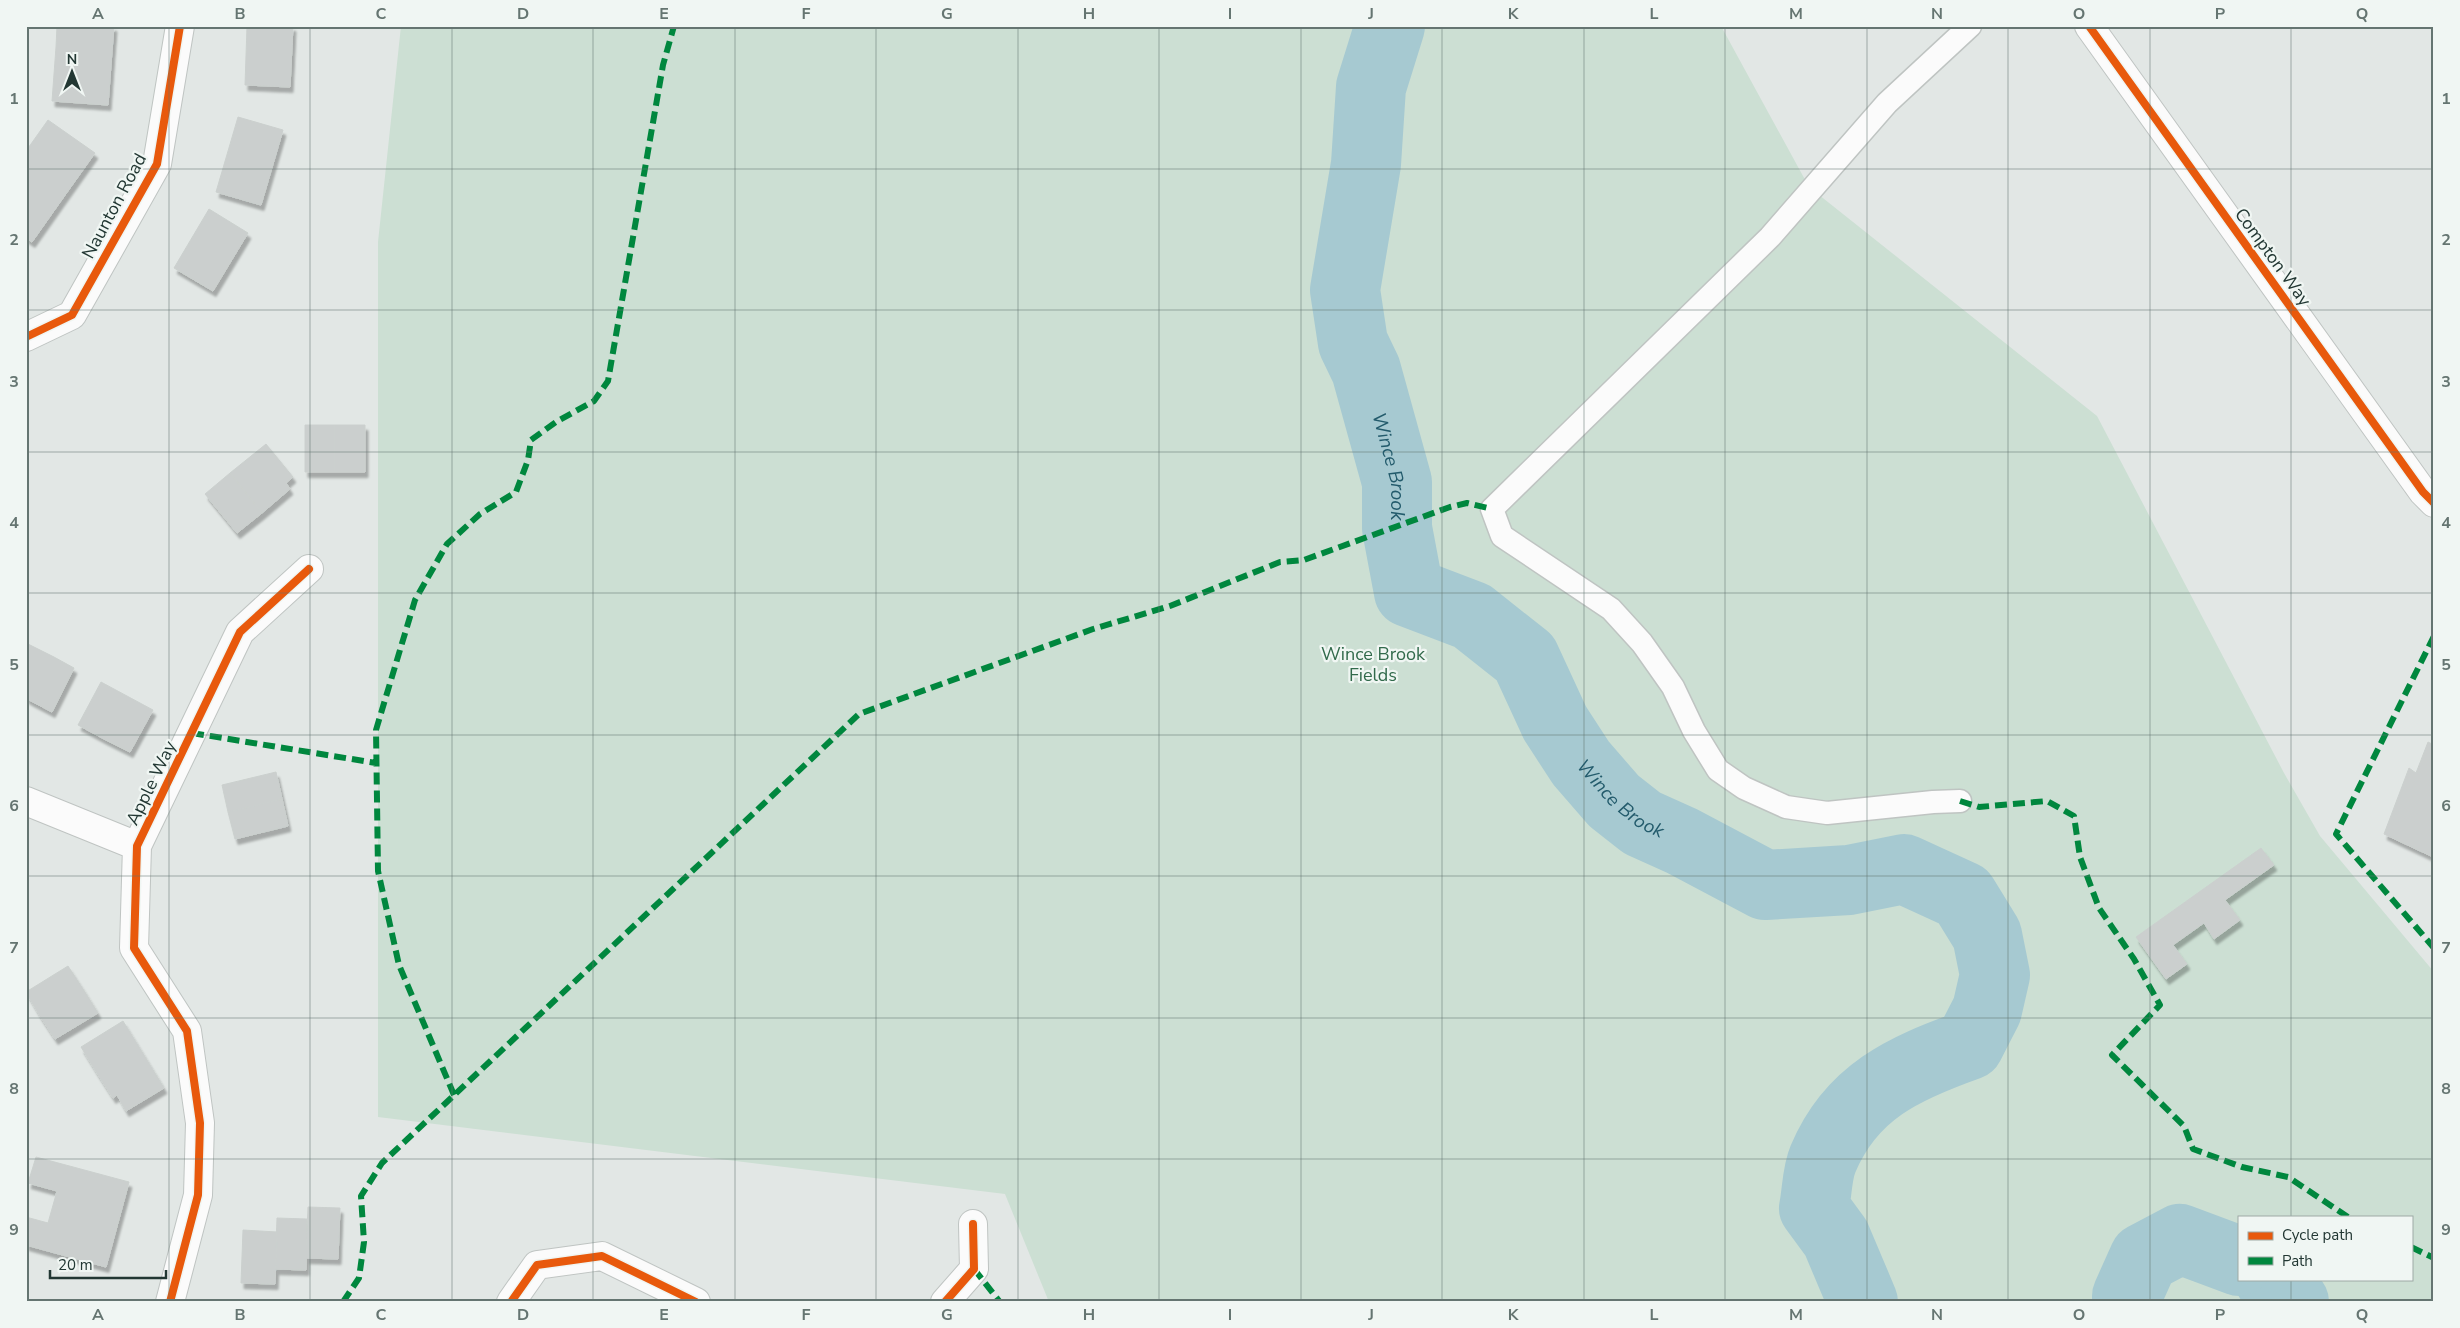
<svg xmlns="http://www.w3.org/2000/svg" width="2460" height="1328" font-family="'Nunito Sans',sans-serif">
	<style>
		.green { fill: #ccdfd3; fill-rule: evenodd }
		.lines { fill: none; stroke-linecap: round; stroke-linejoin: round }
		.river { stroke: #a6c9d1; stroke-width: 70 }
		.building { fill: #cbcfce; stroke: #cbd0ce; filter: url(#shadow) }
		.service-casing { stroke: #bfc4c2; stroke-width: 25 }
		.minor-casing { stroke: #bfc4c2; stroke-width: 30 }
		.service { stroke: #fbfbfb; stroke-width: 22 }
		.minor { stroke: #fbfbfb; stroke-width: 28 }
		.quiet { stroke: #00873e; stroke-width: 6; stroke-dasharray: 12 6; stroke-linecap: butt }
		.cycleway-casing { stroke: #f0f6f3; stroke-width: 11 }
		.cycleway { stroke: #e8590c; stroke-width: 8 }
		.grid { fill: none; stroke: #657571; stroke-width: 1; stroke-opacity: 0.55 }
		.labels { text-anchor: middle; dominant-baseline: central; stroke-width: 4.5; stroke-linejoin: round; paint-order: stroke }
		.street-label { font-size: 18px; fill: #223733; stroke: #f0f6f3 }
		.park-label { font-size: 18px; fill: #316a4b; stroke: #f0f6f3 }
		.water-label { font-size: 19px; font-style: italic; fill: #235b6c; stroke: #f0f6f3 }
		.neatline { fill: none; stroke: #657571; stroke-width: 2 }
		.grid-label { font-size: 16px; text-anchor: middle; font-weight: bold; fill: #657571 }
	</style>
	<defs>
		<filter id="shadow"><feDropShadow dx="3" dy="5.5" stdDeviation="1" flood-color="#0004"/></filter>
	</defs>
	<rect width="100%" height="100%" fill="#e2e7e5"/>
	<!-- green -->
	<path class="green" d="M401,26H1721L1809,187L2097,416L2284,773L2320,836L2434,972V1302H1049L1005,1194L378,1117V242ZM2239,1217H2411V1279H2239Z"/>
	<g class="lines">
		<!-- river -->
		<g class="river">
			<path id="s1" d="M1390,26L1371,87L1366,164L1345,290L1353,343L1366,370L1397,482V528L1409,592L1472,616L1525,658L1555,723L1581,763L1614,801L1642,823L1682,841L1765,885L1849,880L1904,869L1963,896L1987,935L1995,975L1987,1010L1969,1045C1904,1068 1851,1092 1823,1159C1817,1173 1817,1193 1814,1208L1836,1238L1863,1302"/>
			<path d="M2269,1279L2294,1302"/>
			<path d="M2127,1302V1296L2144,1258L2180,1239L2239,1261"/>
		</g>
	</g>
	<!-- building -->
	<path class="building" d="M57,26H114L112,51L56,47Z
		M247,26H293L290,87L245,85Z
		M56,47L112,51L108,105L52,101Z
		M238,117L283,130L261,205L216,192Z
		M48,120L95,153L63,198L26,172V151Z
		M26,172L63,198L32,242L26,238Z
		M209,209L248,233L213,291L174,268Z
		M305,425H335V472H305Z
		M335,425H365V472H335Z
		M266,444L293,477L286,483L290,489L262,513L230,473Z
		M230,473L262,513L237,533L205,494Z
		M26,643L54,657L31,701L26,698Z
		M54,657L74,668L52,712L31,701Z
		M101,682L127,696L104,739L78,725Z
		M127,696L153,710L130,752L104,739Z
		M2428,742L2434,745V848L2431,856L2384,834L2409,768L2416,773Z
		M276,772L282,799L228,812L222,785Z
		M282,799L288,826L235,839L228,812Z
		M2261,848L2274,865L2225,900L2240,920L2214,939L2204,923L2173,945L2187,964L2166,979L2136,937Z
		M68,966L83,989L40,1016L26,992Z
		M83,989L98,1013L55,1039L40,1016Z
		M123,1021L139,1047L97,1073L81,1047Z
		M139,1047L164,1088L126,1111L117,1095L113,1098L97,1073Z
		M36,1157L129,1182L106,1267L26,1245V1217L48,1223L57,1191L28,1183Z
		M308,1207L340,1208L338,1259L306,1258Z
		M277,1218L307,1219L306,1270L275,1269Z
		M243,1230L277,1232L275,1284L241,1283Z"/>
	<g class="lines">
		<defs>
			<path id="service" d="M1960,801L1933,802L1827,813L1786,807L1744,788L1718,770L1694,731L1673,687L1642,643L1611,609L1502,536L1492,509L1770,237L1887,103L1970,26"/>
			<path id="minor" d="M2089,26L2423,492L2434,503
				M26,337L72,315L157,164L180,26
				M26,801L137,846
				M170,1302L198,1195L200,1123L187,1031L134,948L137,846L240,632L309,569
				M511,1302L537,1265L602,1256L696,1302
				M945,1302L974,1269L973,1224"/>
		</defs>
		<!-- service casing -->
		<use href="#service" class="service-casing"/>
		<!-- minor casing -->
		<use href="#minor" class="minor-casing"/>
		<!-- service -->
		<use href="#service" class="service"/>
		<!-- minor -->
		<use href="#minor" class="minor"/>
		<!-- quiet -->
		<path class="quiet" d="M2434,636L2336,834L2434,948
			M192,733L376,763
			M1960,801L1979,807L2047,801L2074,816L2080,857L2099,908L2134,959L2160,1005L2112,1055L2184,1126L2193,1149L2242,1167L2288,1177L2348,1217
			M454,1095L399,965L378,871L376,730L415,600L447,544L480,514L516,492L528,460L531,440L556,422L594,401L608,381L663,65L674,26
			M2411,1247L2434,1258
			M974,1269L1000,1302
			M343,1302L359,1278L364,1242L361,1196L382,1163L859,714L1093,629L1170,606L1280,562L1304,560L1450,507L1467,503L1492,509"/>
		<defs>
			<path id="cycleway" d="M2089,26L2423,492L2434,503
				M26,337L72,315L157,164L180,26
				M170,1302L198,1195L200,1123L187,1031L134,948L137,846L240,632L309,569
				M511,1302L537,1265L602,1256L696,1302
				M945,1302L974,1269L973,1224"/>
		</defs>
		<!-- cycleway casing -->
		<use href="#cycleway" class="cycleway-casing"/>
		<!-- cycleway -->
		<use href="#cycleway" class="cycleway"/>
	</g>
	<!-- grid -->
	<path class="grid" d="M169,26V1302M310,26V1302M452,26V1302M593,26V1302M735,26V1302M876,26V1302M1018,26V1302M1159,26V1302M1301,26V1302M1442,26V1302M1584,26V1302M1725,26V1302M1867,26V1302M2008,26V1302M2150,26V1302M2291,26V1217M26,169H2434M26,310H2434M26,452H2434M26,593H2434M26,735H2434M26,876H2434M26,1018H2434M26,1159H2434M2291,1279V1302"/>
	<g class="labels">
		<!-- street labels -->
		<g class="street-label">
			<text transform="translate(114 206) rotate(-62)">Naunton Road</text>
			<text transform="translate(2273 257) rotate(54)">Compton Way</text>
			<text transform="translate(151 783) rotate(-64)">Apple Way</text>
		</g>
		<!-- park labels -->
		<g class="park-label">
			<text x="1373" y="654">Wince Brook<tspan x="1373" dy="21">Fields</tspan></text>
		</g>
		<!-- water labels -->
		<g class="water-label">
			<text stroke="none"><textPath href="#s1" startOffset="452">Wince Brook</textPath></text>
			<text stroke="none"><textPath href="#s1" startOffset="888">Wince Brook</textPath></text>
		</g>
	</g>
	<!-- border -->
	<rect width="2460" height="1328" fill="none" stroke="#f0f6f3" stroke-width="55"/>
	<!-- legend -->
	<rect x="2238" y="1216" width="175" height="65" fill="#f0f6f3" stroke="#9eaaa6"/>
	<rect x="2248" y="1232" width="25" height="8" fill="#e8590c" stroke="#9eaaa6"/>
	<text x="2282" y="1240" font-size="15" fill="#223733">Cycle path</text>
	<rect x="2248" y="1257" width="25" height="8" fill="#00873e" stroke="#9eaaa6"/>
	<text x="2282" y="1266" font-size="15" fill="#223733">Path</text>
	<!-- north arrow -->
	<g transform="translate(72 72)" stroke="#f0f6f3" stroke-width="4" paint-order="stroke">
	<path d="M0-4L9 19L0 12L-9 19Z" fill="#223733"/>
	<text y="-8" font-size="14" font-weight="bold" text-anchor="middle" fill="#223733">N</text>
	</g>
	<!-- scale -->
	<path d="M50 1270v8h116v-8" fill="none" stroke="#223733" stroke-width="2.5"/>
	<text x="58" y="1270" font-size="15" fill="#223733" stroke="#f0f6f3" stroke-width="4" paint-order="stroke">20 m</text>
	<rect x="28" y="28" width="2404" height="1272" class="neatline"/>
	<g class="grid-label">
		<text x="98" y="19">A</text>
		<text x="240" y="19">B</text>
		<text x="381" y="19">C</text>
		<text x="523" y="19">D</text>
		<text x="664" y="19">E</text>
		<text x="806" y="19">F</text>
		<text x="947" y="19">G</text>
		<text x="1089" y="19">H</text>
		<text x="1230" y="19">I</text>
		<text x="1371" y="19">J</text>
		<text x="1513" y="19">K</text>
		<text x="1654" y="19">L</text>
		<text x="1796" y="19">M</text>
		<text x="1937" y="19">N</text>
		<text x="2079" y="19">O</text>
		<text x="2220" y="19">P</text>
		<text x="2362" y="19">Q</text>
		<text x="14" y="104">1</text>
		<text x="2446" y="104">1</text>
		<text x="14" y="245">2</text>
		<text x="2446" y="245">2</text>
		<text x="14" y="387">3</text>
		<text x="2446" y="387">3</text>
		<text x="14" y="528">4</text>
		<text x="2446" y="528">4</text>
		<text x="14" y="670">5</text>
		<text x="2446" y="670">5</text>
		<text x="14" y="811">6</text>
		<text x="2446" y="811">6</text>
		<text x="14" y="953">7</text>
		<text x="2446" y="953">7</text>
		<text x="14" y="1094">8</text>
		<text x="2446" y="1094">8</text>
		<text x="14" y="1235">9</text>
		<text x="2446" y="1235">9</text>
		<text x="98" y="1320">A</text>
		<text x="240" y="1320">B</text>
		<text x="381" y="1320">C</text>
		<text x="523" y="1320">D</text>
		<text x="664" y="1320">E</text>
		<text x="806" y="1320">F</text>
		<text x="947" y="1320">G</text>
		<text x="1089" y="1320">H</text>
		<text x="1230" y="1320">I</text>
		<text x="1371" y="1320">J</text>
		<text x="1513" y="1320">K</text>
		<text x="1654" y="1320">L</text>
		<text x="1796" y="1320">M</text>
		<text x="1937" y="1320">N</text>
		<text x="2079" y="1320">O</text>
		<text x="2220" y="1320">P</text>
		<text x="2362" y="1320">Q</text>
	</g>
</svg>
